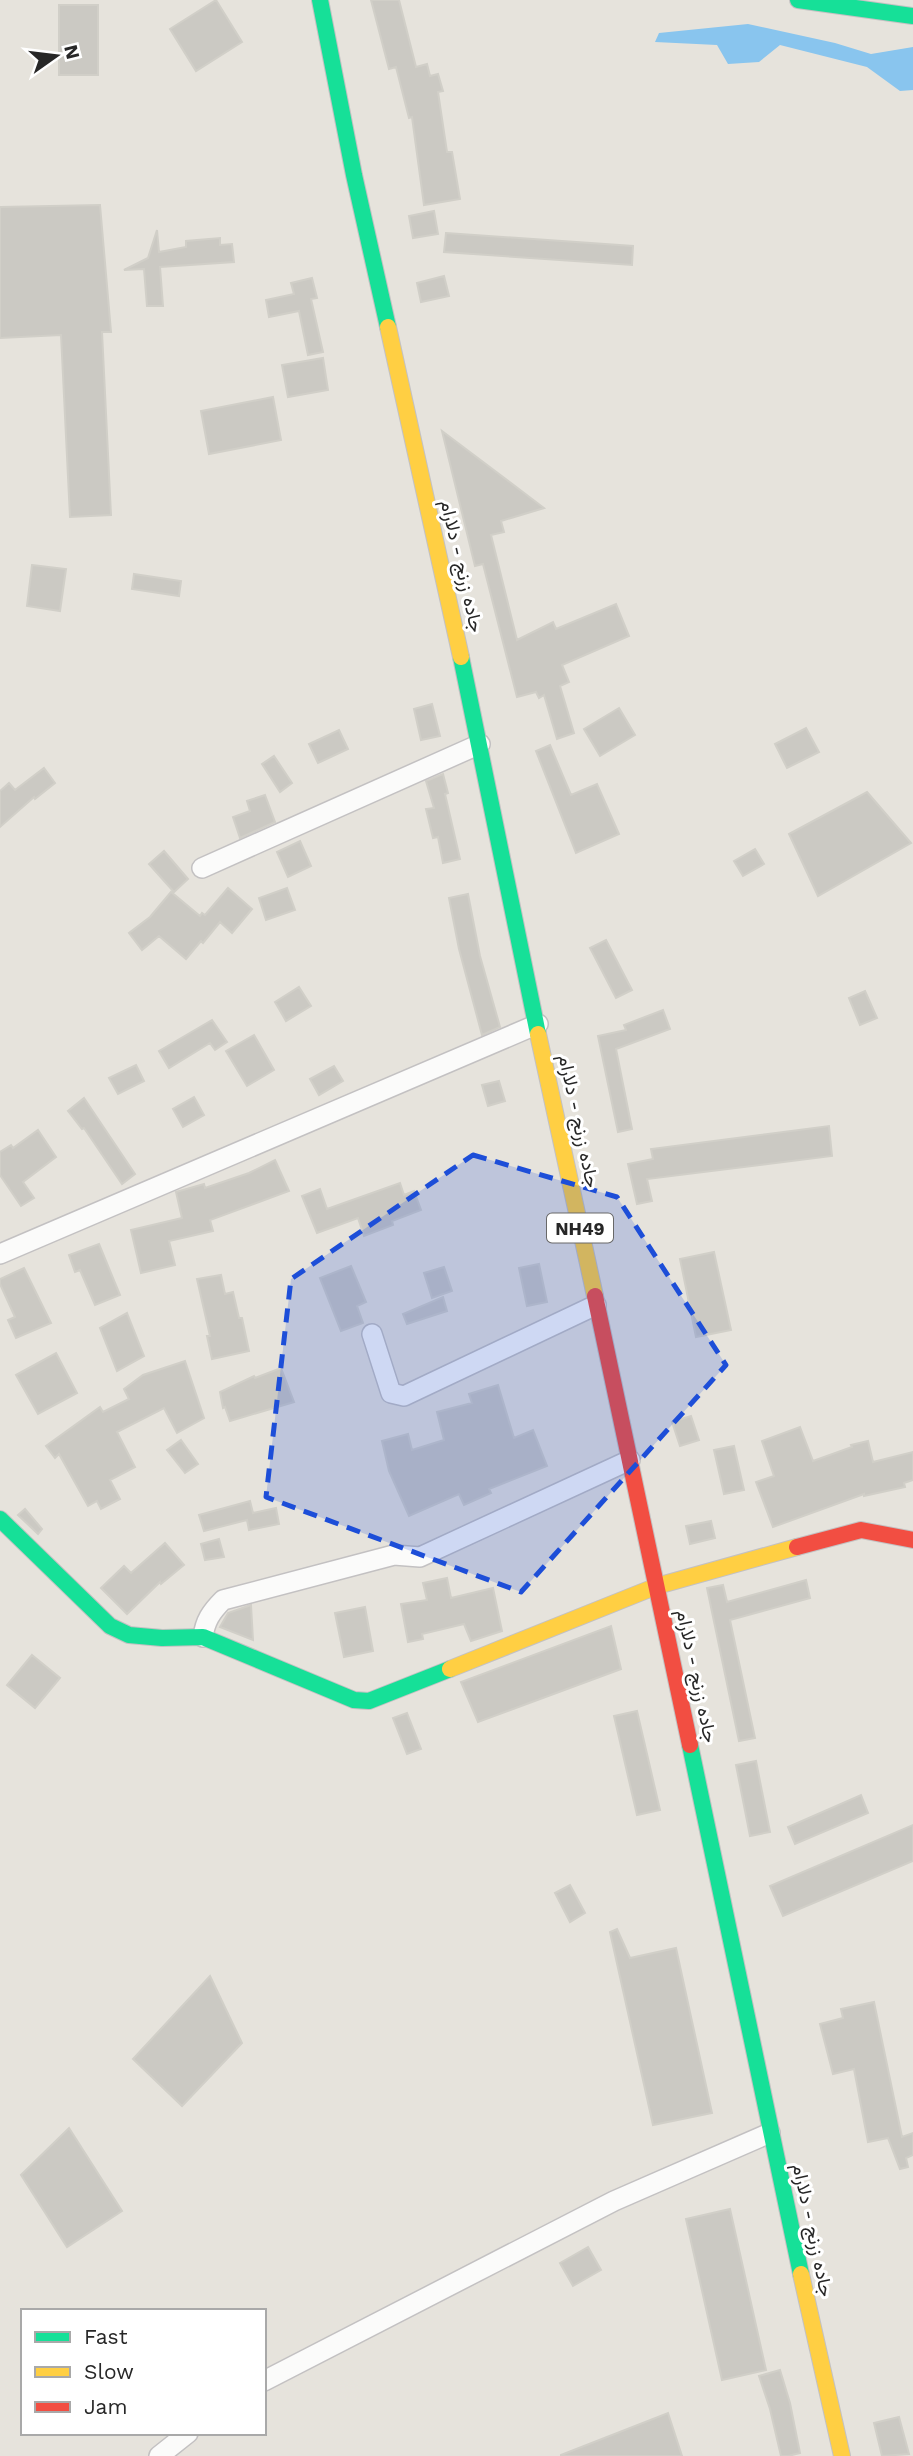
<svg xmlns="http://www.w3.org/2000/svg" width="913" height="2456" font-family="'Work Sans',Vazirmatn,sans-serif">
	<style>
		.water { fill: #89c5ee }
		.building { fill: #cbc9c3; stroke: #d1cfc8; stroke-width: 2 }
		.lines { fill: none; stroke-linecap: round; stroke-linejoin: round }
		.street-casing { stroke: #c3c1c2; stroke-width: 22 }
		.fast-casing { stroke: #c3c1c2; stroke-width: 18 }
		.slow-casing { stroke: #c3c1c2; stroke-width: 18 }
		.jam-casing { stroke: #c3c1c2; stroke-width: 18 }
		.street { stroke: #fbfbfa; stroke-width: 19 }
		.fast { stroke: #16e098; stroke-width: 16 }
		.slow { stroke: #ffcf43; stroke-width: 16 }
		.jam { stroke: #f24e42; stroke-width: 16 }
		.marked { fill: #1d4ed8; fill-opacity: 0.2; stroke: #1d4ed8; stroke-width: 5; stroke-dasharray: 14 9; stroke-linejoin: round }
		.labels { text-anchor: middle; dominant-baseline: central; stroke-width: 6; stroke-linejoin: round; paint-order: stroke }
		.shield { fill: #fff; stroke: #686868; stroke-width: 2 }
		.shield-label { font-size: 18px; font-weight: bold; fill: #272727 }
		.street-label { font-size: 19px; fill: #272727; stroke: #fff }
	</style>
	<rect width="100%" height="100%" fill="#e6e3dc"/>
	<!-- water -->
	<path class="water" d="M748,24L835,43L871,54L913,47V90L900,91L867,67L780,45L759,62L728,64L717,45L655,42L659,33Z"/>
	<!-- building -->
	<path class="building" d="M216,0L242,42L196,71L170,29Z
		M371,0H399L416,67L427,64L430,76L438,74L443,91L438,92L447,152H452L460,199L424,205L412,117L409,118L396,67L389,69Z
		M59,5H98V75H59Z
		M100,205L111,332H102L111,515L70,517L61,335L0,338V207Z
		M434,211L438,234L413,238L409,216Z
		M157,230L159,252L186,247V241L220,238V245L232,244L234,262L160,267L163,306H147L144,269L124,270L148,258Z
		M446,233L633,246L632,265L444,252Z
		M444,276L449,296L421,302L417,283Z
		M312,278L317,298L311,299L323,352L308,355L299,311L269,317L266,300L294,294L291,283Z
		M323,358L328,390L288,397L282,365Z
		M273,397L281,440L209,454L201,411Z
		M442,431L544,508L501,521L504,532L491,535L517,640L553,622L556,629L616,604L629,636L562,665L569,682L560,686L574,733L557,739L544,695L539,698L536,692L517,697L483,564L475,566Z
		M32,565L66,569L60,611L27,606Z
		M134,574L181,581L179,596L132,589Z
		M432,704L440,736L421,740L414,709Z
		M619,708L635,735L600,756L584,729Z
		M806,728L819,752L787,768L775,744Z
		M339,730L348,749L318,763L309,744Z
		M550,745L571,795L597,784L619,834L576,853L536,751Z
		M274,756L292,783L280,792L262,764Z
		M44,768L55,783L35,799L34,797L0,827V791L9,783L15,790Z
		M443,774L448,793L445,794L460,859L443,863L438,837L433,838L426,809L434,808L426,781Z
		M867,792L911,843L818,896L789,834Z
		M265,795L275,822L240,838L233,817L250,811L247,801Z
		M300,841L311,866L288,877L277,852Z
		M755,849L764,864L743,876L734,861Z
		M164,851L188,879L174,892L149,864Z
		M228,888L252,909L232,933L220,922L203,943L201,941L186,959L159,936L142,950L129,933L150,917L171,892L200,916L202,913L205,915Z
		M287,888L295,910L266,920L259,898Z
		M468,894L480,956L500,1027L482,1035L459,949L449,898Z
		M606,940L632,990L616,998L590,948Z
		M299,987L311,1006L286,1021L275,1002Z
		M865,991L877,1018L860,1025L849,998Z
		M663,1010L670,1029L616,1049L632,1129L618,1132L598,1036L626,1030L624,1025Z
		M212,1020L227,1042L215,1050L210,1043L169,1068L159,1051Z
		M254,1035L274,1070L247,1086L226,1051Z
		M136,1065L144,1081L118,1094L109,1078Z
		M334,1066L343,1081L319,1095L310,1079Z
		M499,1081L505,1101L488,1106L482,1085Z
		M194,1097L204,1115L183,1127L173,1109Z
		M84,1098L135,1174L122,1184L84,1128L82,1129L68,1111Z
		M829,1126L832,1156L647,1179L652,1201L637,1204L628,1164L653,1159L651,1149Z
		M38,1130L56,1157L23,1182L34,1198L21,1206L0,1175V1152L11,1145L13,1148Z
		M275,1160L289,1191L210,1220L213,1231L169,1241L175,1265L141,1273L131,1230L182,1218L176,1192L204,1184L205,1188L249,1173Z
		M400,1183L404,1195L414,1191L421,1210L392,1221L393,1225L364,1236L358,1218L317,1233L302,1196L320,1189L327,1209Z
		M99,1244L120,1295L95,1305L80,1270L75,1272L69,1255Z
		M714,1252L731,1330L696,1337L680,1259Z
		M539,1264L547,1302L527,1306L519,1268Z
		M351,1266L366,1302L357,1306L363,1323L341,1331L320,1278Z
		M444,1267L452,1291L432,1298L424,1273Z
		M24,1268L51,1323L16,1338L8,1320L15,1317L0,1284V1279Z
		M221,1275L225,1294L233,1292L239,1318H242L249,1351L212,1359L207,1336H210L197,1279Z
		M443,1297L447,1311L407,1324L403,1314Z
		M127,1313L144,1356L117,1371L100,1328Z
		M56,1353L77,1393L38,1414L16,1375Z
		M185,1361L204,1418L177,1433L164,1408L117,1432L135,1467L110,1480L120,1499L101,1509L97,1501L88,1506L59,1454L55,1458L46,1446L100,1407L103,1412L129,1399L124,1389L143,1375Z
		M281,1368L294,1402L230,1421L225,1407L223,1408L220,1392L254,1376L255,1378Z
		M498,1385L514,1438L533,1430L547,1466L489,1489L491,1493L464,1505L459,1494L409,1516L389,1471L382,1441L408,1434L412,1450L444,1440L437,1412L472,1403L469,1394Z
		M691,1416L699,1440L680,1446L672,1422Z
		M800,1427L813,1461L852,1447L851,1445L868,1441L873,1462L913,1452V1480L904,1483L905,1487L864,1496V1494L773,1527L756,1482L774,1476L762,1441Z
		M181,1440L198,1464L185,1473L167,1450Z
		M734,1446L744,1490L724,1494L714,1450Z
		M250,1501L253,1513L276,1508L279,1524L249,1530L247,1520L204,1531L199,1515Z
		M25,1509L42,1529L38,1534L18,1515Z
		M711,1521L715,1538L690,1544L686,1526Z
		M219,1539L224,1557L205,1560L201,1544Z
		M165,1543L184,1565L161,1584L160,1582L127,1614L101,1588L124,1566L131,1573Z
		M447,1578L451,1598L493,1588L502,1631L471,1641L464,1624L422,1634L423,1639L408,1642L401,1604L427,1600L423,1583Z
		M806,1580L810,1598L730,1620L755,1738L739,1741L707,1588L723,1585L727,1602Z
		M251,1605L253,1640L220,1627L228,1613Z
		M365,1607L373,1651L344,1657L335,1613Z
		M611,1626L621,1669L478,1722L461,1682Z
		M32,1655L60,1678L35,1708L7,1685Z
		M637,1711L660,1810L637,1815L614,1716Z
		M407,1713L421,1749L407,1754L393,1718Z
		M756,1761L770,1832L750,1836L736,1765Z
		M861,1795L868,1813L795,1844L788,1827Z
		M913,1825V1861L783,1916L770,1886Z
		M570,1885L585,1913L570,1922L555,1893Z
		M617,1929L630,1958L676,1948L712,2113L653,2125L610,1932Z
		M210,1976L242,2043L182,2106L133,2059Z
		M874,2002L902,2137L913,2133V2155L906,2158L908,2167L900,2169L888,2138L868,2142L854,2069L833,2074L820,2024L843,2018L841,2009Z
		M69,2128L122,2211L67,2247L21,2175Z
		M730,2209L766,2370L722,2380L686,2219Z
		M588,2247L601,2270L573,2286L560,2263Z
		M780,2370L790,2403L800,2453L788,2456H781L770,2409L759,2376Z
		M668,2413L682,2456H561V2455Z
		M899,2417L909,2454L882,2456L874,2423Z"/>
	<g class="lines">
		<defs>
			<path id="street" d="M202,868L480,744
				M0,1254L538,1024
				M372,1334L391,1393L404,1396L596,1305
				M203,1637C205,1621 211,1612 223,1600L394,1555L420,1557L630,1460
				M264,2381L614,2201L770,2133
				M159,2456L188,2433"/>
			<path id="fast" d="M320,0L354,175L388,327
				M798,0L913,16
				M461,657L538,1034
				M0,1519L110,1626L129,1635L162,1638L203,1637L354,1700L369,1701L450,1669
				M690,1745L801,2274"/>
			<path id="slow" d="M388,327L461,657
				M538,1034L595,1296
				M450,1669L657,1586L797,1547
				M801,2274L842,2456"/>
			<path id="jam" d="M595,1296L690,1745
				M797,1547L861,1530L913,1540"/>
		</defs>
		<!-- street casing -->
		<use href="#street" class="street-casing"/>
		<!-- fast casing -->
		<use href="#fast" class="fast-casing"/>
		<!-- slow casing -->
		<use href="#slow" class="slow-casing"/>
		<!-- jam casing -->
		<use href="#jam" class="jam-casing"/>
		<!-- street -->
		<use href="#street" class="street"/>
		<!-- fast -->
		<use href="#fast" class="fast"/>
		<!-- slow -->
		<use href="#slow" class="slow"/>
		<!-- jam -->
		<use href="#jam" class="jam"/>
	</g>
	<!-- marked area -->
	<path class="marked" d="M473,1155L617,1197L726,1365L521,1592L266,1497L291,1279Z"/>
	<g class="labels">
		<!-- shield labels -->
		<rect class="shield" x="547" y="1213.5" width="66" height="29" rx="5"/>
		<g class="shield-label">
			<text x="580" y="1228">NH49</text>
		</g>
		<!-- street labels -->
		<g class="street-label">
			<text transform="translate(462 566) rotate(77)">جاده زرنج - دلارام</text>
			<text transform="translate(579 1121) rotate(78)">جاده زرنج - دلارام</text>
			<text transform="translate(697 1676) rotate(78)">جاده زرنج - دلارام</text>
			<text transform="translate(813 2230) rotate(78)">جاده زرنج - دلارام</text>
		</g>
	</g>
	<!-- legend -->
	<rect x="21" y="2309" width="245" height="126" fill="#ffffff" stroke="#a9a9a9" stroke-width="2"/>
	<rect x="35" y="2332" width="35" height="10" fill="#16e098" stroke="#a9a9a9" stroke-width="2"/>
	<text x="84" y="2344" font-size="21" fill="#272727">Fast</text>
	<rect x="35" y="2367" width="35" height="10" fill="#ffcf43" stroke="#a9a9a9" stroke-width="2"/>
	<text x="84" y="2379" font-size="21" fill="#272727">Slow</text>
	<rect x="35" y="2402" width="35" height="10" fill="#f24e42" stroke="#a9a9a9" stroke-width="2"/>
	<text x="84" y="2414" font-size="21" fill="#272727">Jam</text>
	<!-- north arrow -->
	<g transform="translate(56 56) rotate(76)" stroke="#ffffff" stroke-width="5" paint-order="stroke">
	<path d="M0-5L12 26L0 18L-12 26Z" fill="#272727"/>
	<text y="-10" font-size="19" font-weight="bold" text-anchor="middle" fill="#272727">N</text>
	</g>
</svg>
